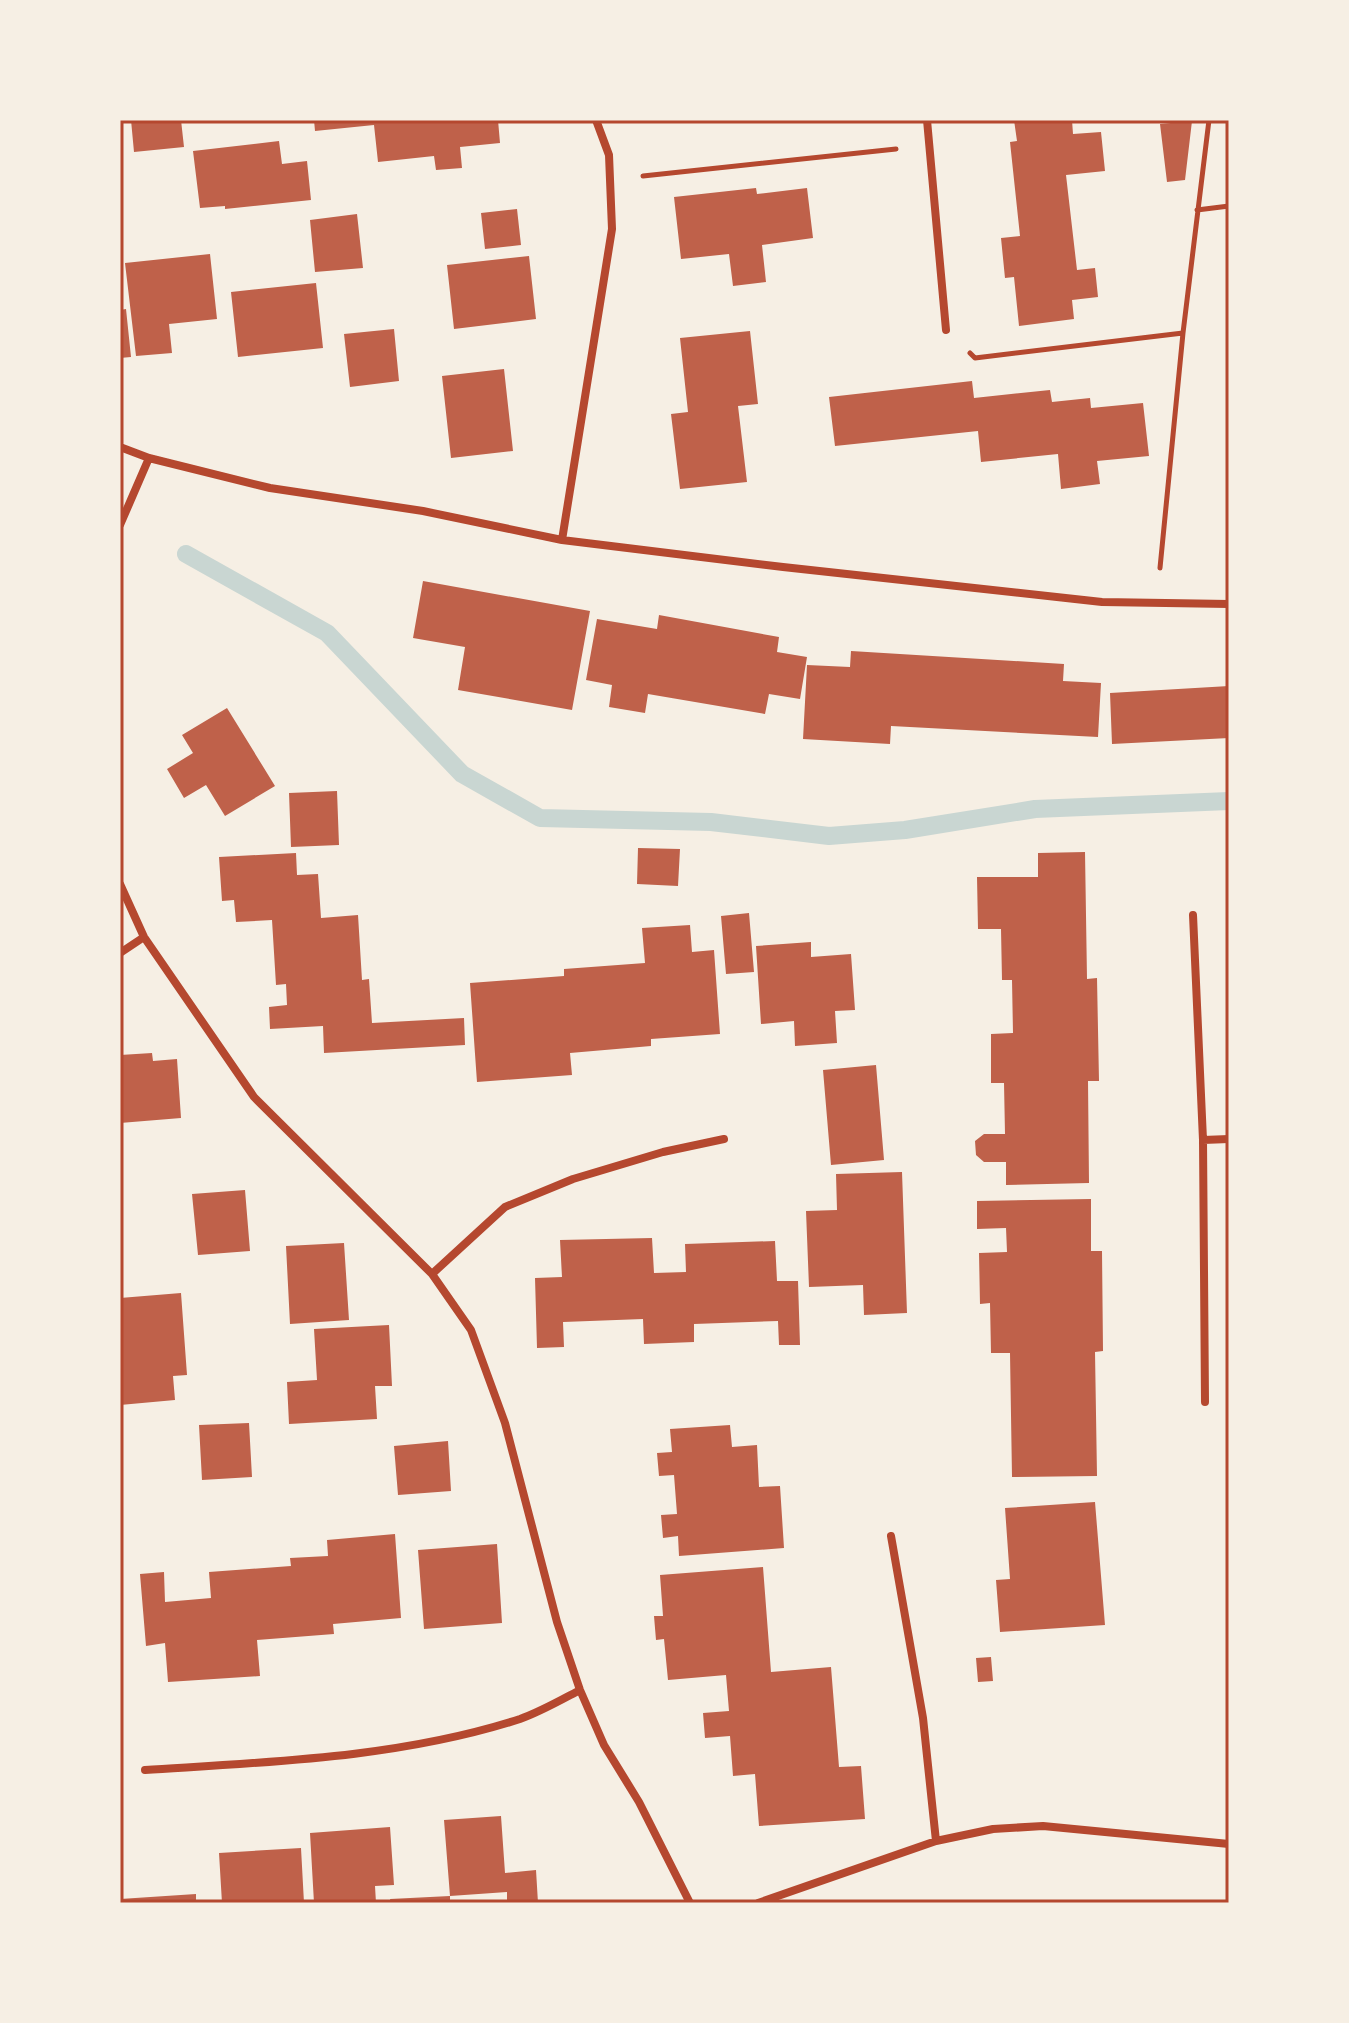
<svg xmlns="http://www.w3.org/2000/svg" width="1349" height="2023" font-family="'Varela Round',sans-serif">
	<style>
		.lines { fill: none; stroke-linecap: round; stroke-linejoin: round }
		.stream { stroke: #c9d6d2; stroke-width: 18 }
		.building { fill: #bf614a }
		.path { stroke: #b5482f; stroke-width: 5 }
		.minor { stroke: #b5482f; stroke-width: 8 }
		.neatline { fill: none; stroke: #b5482f; stroke-width: 3 }
	</style>
	<rect width="100%" height="100%" fill="#f6efe4"/>
	<g class="lines">
		<!-- stream -->
		<path class="stream" d="M186,554L327,633L462,774L540,818L711,822L829,836L905,830L1035,809L1229,801"/>
	</g>
	<!-- building -->
	<path class="building" d="M131,120H181L184,147L134,152Z
		M314,120H498L500,143L460,147L462,168L436,170L434,156L378,162L374,125L315,131Z
		M1014,120H1072L1073,134L1101,132L1105,171L1066,175L1077,270L1095,268L1098,297L1072,300L1074,319L1019,326L1014,277L1005,278L1001,238L1020,236L1010,142L1017,141Z
		M1192,121L1185,180L1167,182L1160,124Z
		M279,141L282,164L307,161L311,200L225,209V206L200,208L193,151Z
		M756,188L757,194L807,188L813,238L762,245L766,282L733,286L729,254L681,259L674,197Z
		M517,209L521,245L485,249L481,213Z
		M357,214L363,268L315,272L310,220Z
		M210,254L217,319L169,324L172,353L136,356L125,263Z
		M529,256L536,319L454,329L447,265Z
		M316,283L323,348L238,357L231,292Z
		M126,309L131,357L120,358V310Z
		M394,329L399,381L350,387L344,334Z
		M750,331L758,404L738,406L747,482L680,489L671,414L688,412L680,338Z
		M504,369L513,451L451,458L442,376Z
		M972,381L974,398L1050,390L1052,402L1090,398L1091,408L1143,403L1149,456L1097,461L1100,484L1061,489L1058,454L981,462L978,431L835,446L829,397Z
		M423,581L590,611L572,710L458,690L465,647L413,638Z
		M659,615L779,637L777,652L807,657L800,699L769,694L765,714L648,694L645,713L609,707L612,685L586,680L597,619L657,629Z
		M851,651L1064,664L1063,681L1101,683L1098,737L891,726L890,744L803,739L807,665L850,667Z
		M1229,686V738L1112,744L1110,693Z
		M227,708L275,786L225,816L206,785L184,798L167,769L193,753L182,735Z
		M337,791L339,845L291,847L289,793Z
		M638,848L680,849L678,886L637,884Z
		M1085,852L1087,979L1097,978L1099,1081H1088L1089,1183L1006,1185V1162H984L976,1155L975,1141L984,1134H1005L1004,1083H991V1034L1013,1033L1012,980H1002L1001,929H978L977,877H1038V853Z
		M296,853L297,875L318,874L321,918L358,915L362,980L369,979L372,1023L464,1018L465,1045L324,1053L323,1026L270,1029L269,1007L287,1005L286,984L276,985L272,920L236,922L234,900L222,901L219,857Z
		M749,913L754,972L726,974L721,916Z
		M690,925L692,952L714,950L720,1034L651,1039V1046L570,1053L572,1075L477,1082L470,983L564,976V969L645,963L642,928Z
		M811,942V957L851,954L855,1010L835,1011L837,1043L795,1046L794,1021L761,1024L756,946Z
		M152,1053L153,1061L177,1059L181,1118L120,1123V1055Z
		M876,1065L884,1160L831,1165L823,1070Z
		M902,1172L907,1313L864,1315L863,1285L809,1287L806,1211L837,1210L836,1174Z
		M245,1190L250,1251L198,1255L192,1194Z
		M1091,1199V1251H1102L1103,1351L1095,1352L1097,1476L1012,1477L1010,1353H991L990,1303L980,1304L979,1253L1007,1252L1006,1228L977,1229V1201Z
		M652,1238L654,1273L686,1272L685,1244L775,1241L777,1281H798L800,1345H779L778,1321L694,1324V1342L644,1344L643,1319L563,1322L564,1347L537,1348L535,1278L562,1277L560,1240Z
		M344,1243L349,1320L290,1324L286,1246Z
		M181,1293L187,1375L173,1376L175,1400L120,1405V1298Z
		M389,1325L392,1386H375L377,1419L289,1424L287,1382L317,1380L314,1329Z
		M249,1423L252,1477L202,1480L199,1425Z
		M730,1425L732,1447L757,1445L759,1487L780,1486L784,1548L679,1556L678,1536L663,1538L661,1515L677,1514L674,1475L659,1476L657,1453L672,1452L670,1429Z
		M448,1441L451,1491L398,1495L394,1446Z
		M1095,1502L1105,1625L1000,1632L996,1580L1010,1579L1005,1508Z
		M395,1534L401,1618L333,1624L334,1634L257,1640L260,1676L168,1682L165,1643L146,1646L140,1574L164,1572L165,1602L211,1598L209,1572L291,1566L290,1558L328,1556L327,1540Z
		M497,1544L502,1623L424,1629L418,1550Z
		M763,1567L771,1672L831,1667L839,1767L861,1766L865,1819L759,1826L755,1774L733,1776L730,1736L705,1738L703,1713L729,1711L726,1675L668,1680L664,1639L656,1640L654,1616H663L660,1575Z
		M991,1657L993,1681L978,1682L976,1658Z
		M501,1816L505,1873L536,1870L538,1903H507V1892L450,1896L444,1820Z
		M390,1827L394,1885L375,1886L376,1903H314L310,1833Z
		M301,1848L304,1903H222L219,1853Z
		M196,1894V1903H120V1899Z
		M450,1896V1903H391L390,1899Z"/>
	<g class="lines">
		<!-- path -->
		<path class="path" d="M643,176L896,149
			M1197,210L1229,206
			M970,353L975,358L1183,333
			M1160,568L1183,333L1209,120"/>
		<!-- minor -->
		<path class="minor" d="M927,120L946,330
			M120,447L149,458L270,488L423,511L562,540L783,567L1102,602L1229,604
			M120,525L149,458
			M562,540L612,229L609,155L596,120
			M120,884L144,937L254,1097L432,1274L471,1330L505,1423L557,1622L580,1690L604,1745L639,1802L690,1903
			M1193,915L1203,1140L1205,1402
			M120,953L144,937
			M1203,1140L1229,1139
			M432,1274L505,1207L573,1179L663,1152L724,1139
			M891,1536L923,1718L936,1841
			M145,1770C269,1762 400,1758 520,1719C540,1712 561,1700 580,1690
			M758,1903L936,1841L993,1829L1043,1826L1229,1844"/>
	</g>
	<!-- border -->
	<rect width="1349" height="2023" fill="none" stroke="#f6efe4" stroke-width="244"/>
	<rect x="122" y="122" width="1105" height="1779" class="neatline"/>
</svg>
